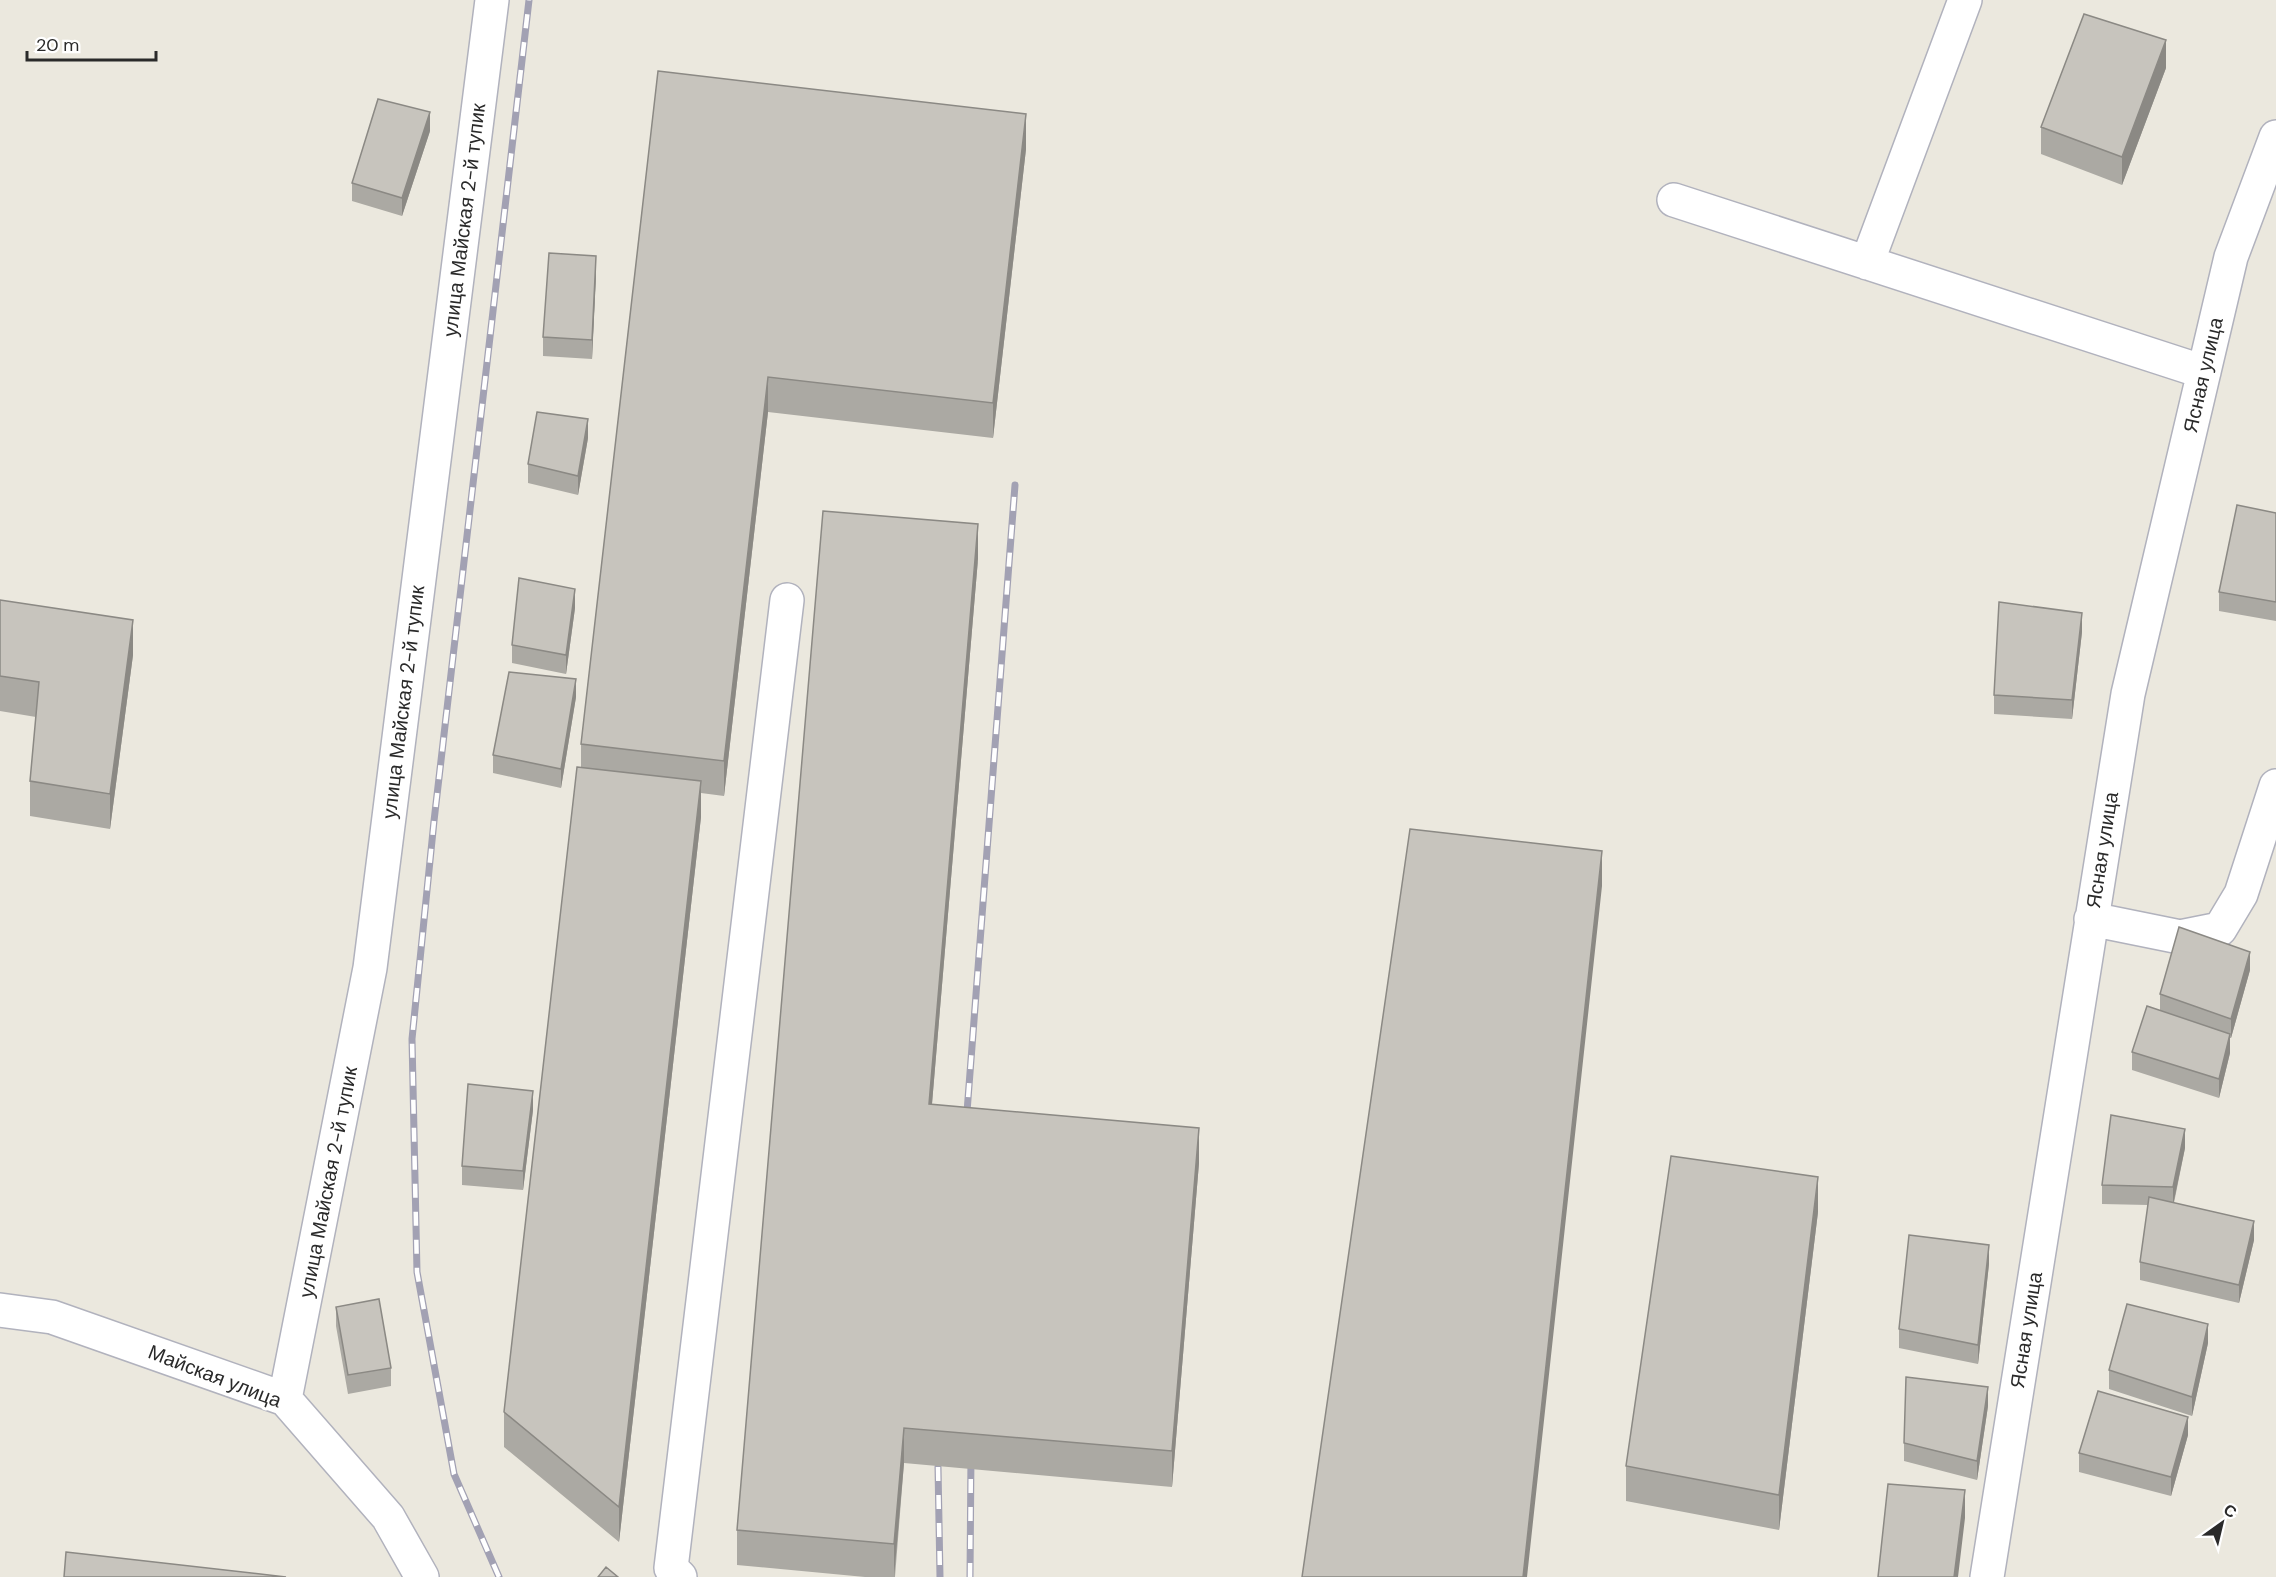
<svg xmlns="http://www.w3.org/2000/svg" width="2276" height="1577" font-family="'DM Sans',sans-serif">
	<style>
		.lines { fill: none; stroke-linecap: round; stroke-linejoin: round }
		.minor-casing { stroke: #b1b2bd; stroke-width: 36 }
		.minor { stroke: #fff; stroke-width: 33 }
		.rail-casing { stroke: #a2a1b3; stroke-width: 7 }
		.rail { stroke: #fff; stroke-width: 4.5; stroke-dasharray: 14; stroke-linecap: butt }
		.wall { fill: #aba9a3 }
		.shaded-wall { fill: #8b8984 }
		.building { fill: #c7c4bd; stroke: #8b8984; stroke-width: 1.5 }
		.labels { text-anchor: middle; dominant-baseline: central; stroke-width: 6; stroke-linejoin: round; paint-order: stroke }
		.street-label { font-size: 20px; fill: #2a2a2a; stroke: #fff }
	</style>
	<rect width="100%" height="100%" fill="#ebe8de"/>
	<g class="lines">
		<defs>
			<path id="minor" d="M1674,200L2204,372
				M1867,263L1965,0
				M2091,919L2180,937L2220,929L2241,894L2276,786
				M0,1310L52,1317L285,1399L388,1517L422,1577
				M285,1399L370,968L492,0
				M680,1577L671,1568L787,600
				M1987,1577L2128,694L2231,257L2276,137"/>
		</defs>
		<!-- minor casing -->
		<use href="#minor" class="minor-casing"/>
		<!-- minor -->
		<use href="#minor" class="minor"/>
		<defs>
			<path id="rail" d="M966,1125L1015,485
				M938,1467L940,1577
				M499,1577L454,1474L417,1272L412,1039L434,821L529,0
				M970,1577L971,1454"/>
		</defs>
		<!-- rail casing -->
		<use href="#rail" class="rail-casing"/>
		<!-- rail -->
		<use href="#rail" class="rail"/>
	</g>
	<!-- wall -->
	<path class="wall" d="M2166,68L2122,185L2041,154V127Z
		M658,71L1026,149L993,438L768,412L724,796L701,793V817L619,1542L504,1447V1412L581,767V744Z
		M430,131L402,216L352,201V183Z
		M596,275L592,359L543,356V337Z
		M588,438L578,495L528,483V464Z
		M2276,513V621L2219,611V592Z
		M978,559L932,1104L1199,1163L1172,1487L904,1463L895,1577H865L737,1565V1530Z
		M0,600L133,655L110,829L30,816V781L36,717L0,711Z
		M575,608L566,674L512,663V645Z
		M2082,632L2072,719L1994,714V695Z
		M576,697L561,788L493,773V755Z
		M2250,970L2231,1038H2230V1053L2219,1098L2132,1070V1052L2160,1011V994Z
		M533,1110L523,1190L462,1185V1166Z
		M2185,1148L2174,1203L2254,1240L2239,1303L2140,1280V1262L2148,1205L2102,1204V1185Z
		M1818,1212L1779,1530L1626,1501V1466Z
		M1989,1264L1978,1364L1899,1348V1329Z
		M336,1307L391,1368V1386L348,1394L336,1326Z
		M2208,1343L2192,1416L2109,1389V1370Z
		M1988,1406L1977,1480L1904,1461V1443Z
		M2188,1435L2171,1496L2079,1472V1453Z"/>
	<!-- shaded-wall -->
	<path class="shaded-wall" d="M2166,40V68L2122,185V157Z
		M430,112V131L402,216V198Z
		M1026,114V149L993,438V403Z
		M596,256V275L592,359V340Z
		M768,377V412L724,796V761Z
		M588,419V438L578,495V476Z
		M978,524V559L929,1139V1104Z
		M575,589V608L566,674V655Z
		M2082,613V632L2072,719V700Z
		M133,620V655L110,829V794Z
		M576,679V697L561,788V769Z
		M701,781V817L619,1542V1507Z
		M1602,851V886L1527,1577H1523Z
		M2250,952V970L2231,1038V1019Z
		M2230,1034V1053L2219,1098V1079Z
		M533,1091V1110L523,1190V1171Z
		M1199,1128V1163L1172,1487V1451Z
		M2185,1129V1148L2173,1205V1187Z
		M1818,1177V1212L1779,1530V1495Z
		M2254,1221V1240L2239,1303V1285Z
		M1989,1245V1264L1978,1364V1345Z
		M2208,1324V1343L2192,1416V1397Z
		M1988,1387V1406L1977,1480V1461Z
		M2188,1417V1435L2171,1496V1477Z
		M904,1428V1463L894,1577V1544Z
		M1965,1490V1518L1958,1577H1954Z"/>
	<!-- building -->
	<path class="building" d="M2084,14L2166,40L2122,157L2041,127Z
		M658,71L1026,114L993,403L768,377L724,761L581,744Z
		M378,99L430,112L402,198L352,183Z
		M549,253L596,256L592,340L543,337Z
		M537,412L588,419L578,476L528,464Z
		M2237,505L2276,513V602L2219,592Z
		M823,511L978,524L929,1104L1199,1128L1172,1451L904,1428L894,1544L737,1530Z
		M519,578L575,589L566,655L512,645Z
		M0,600L133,620L110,794L30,781L39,682L0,676Z
		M1999,602L2082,613L2072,700L1994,695Z
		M509,672L576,679L561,769L493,755Z
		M577,767L701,781L619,1507L504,1412Z
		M1410,829L1602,851L1523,1577H1302Z
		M2179,927L2250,952L2231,1019L2160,994Z
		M2147,1006L2230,1034L2219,1079L2132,1052Z
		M468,1084L533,1091L523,1171L462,1166Z
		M2111,1115L2185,1129L2173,1187L2102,1185Z
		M1671,1156L1818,1177L1779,1495L1626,1466Z
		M2149,1197L2254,1221L2239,1285L2140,1262Z
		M1909,1235L1989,1245L1978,1345L1899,1329Z
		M379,1299L391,1368L348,1375L336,1307Z
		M2127,1304L2208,1324L2192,1397L2109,1370Z
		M1906,1377L1988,1387L1977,1461L1904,1443Z
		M2098,1391L2188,1417L2171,1477L2079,1453Z
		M1888,1484L1965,1490L1954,1577H1878Z
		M66,1552L286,1577H64Z
		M606,1567L618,1577H598Z"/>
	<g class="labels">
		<!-- street labels -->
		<g class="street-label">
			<text transform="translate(464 220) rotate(-83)">улица Майская 2-й тупик</text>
			<text transform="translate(2203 375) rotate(-77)">Ясная улица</text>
			<text transform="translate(403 702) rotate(-83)">улица Майская 2-й тупик</text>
			<text transform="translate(2102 850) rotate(-81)">Ясная улица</text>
			<text transform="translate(328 1182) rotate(-79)">улица Майская 2-й тупик</text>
			<text transform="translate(2026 1330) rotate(-81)">Ясная улица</text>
			<text transform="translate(215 1376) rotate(21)">Майская улица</text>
		</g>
	</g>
	<!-- north arrow -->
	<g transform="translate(2222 1523) rotate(34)" stroke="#ffffff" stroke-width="4.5" paint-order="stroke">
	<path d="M0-4.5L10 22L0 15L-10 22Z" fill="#2a2a2a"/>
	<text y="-9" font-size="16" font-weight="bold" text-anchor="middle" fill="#2a2a2a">С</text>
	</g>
	<!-- scale -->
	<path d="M27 51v9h129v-9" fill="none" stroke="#2a2a2a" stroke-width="3"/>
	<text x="36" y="51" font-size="18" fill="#2a2a2a" stroke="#ffffff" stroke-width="4.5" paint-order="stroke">20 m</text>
</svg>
